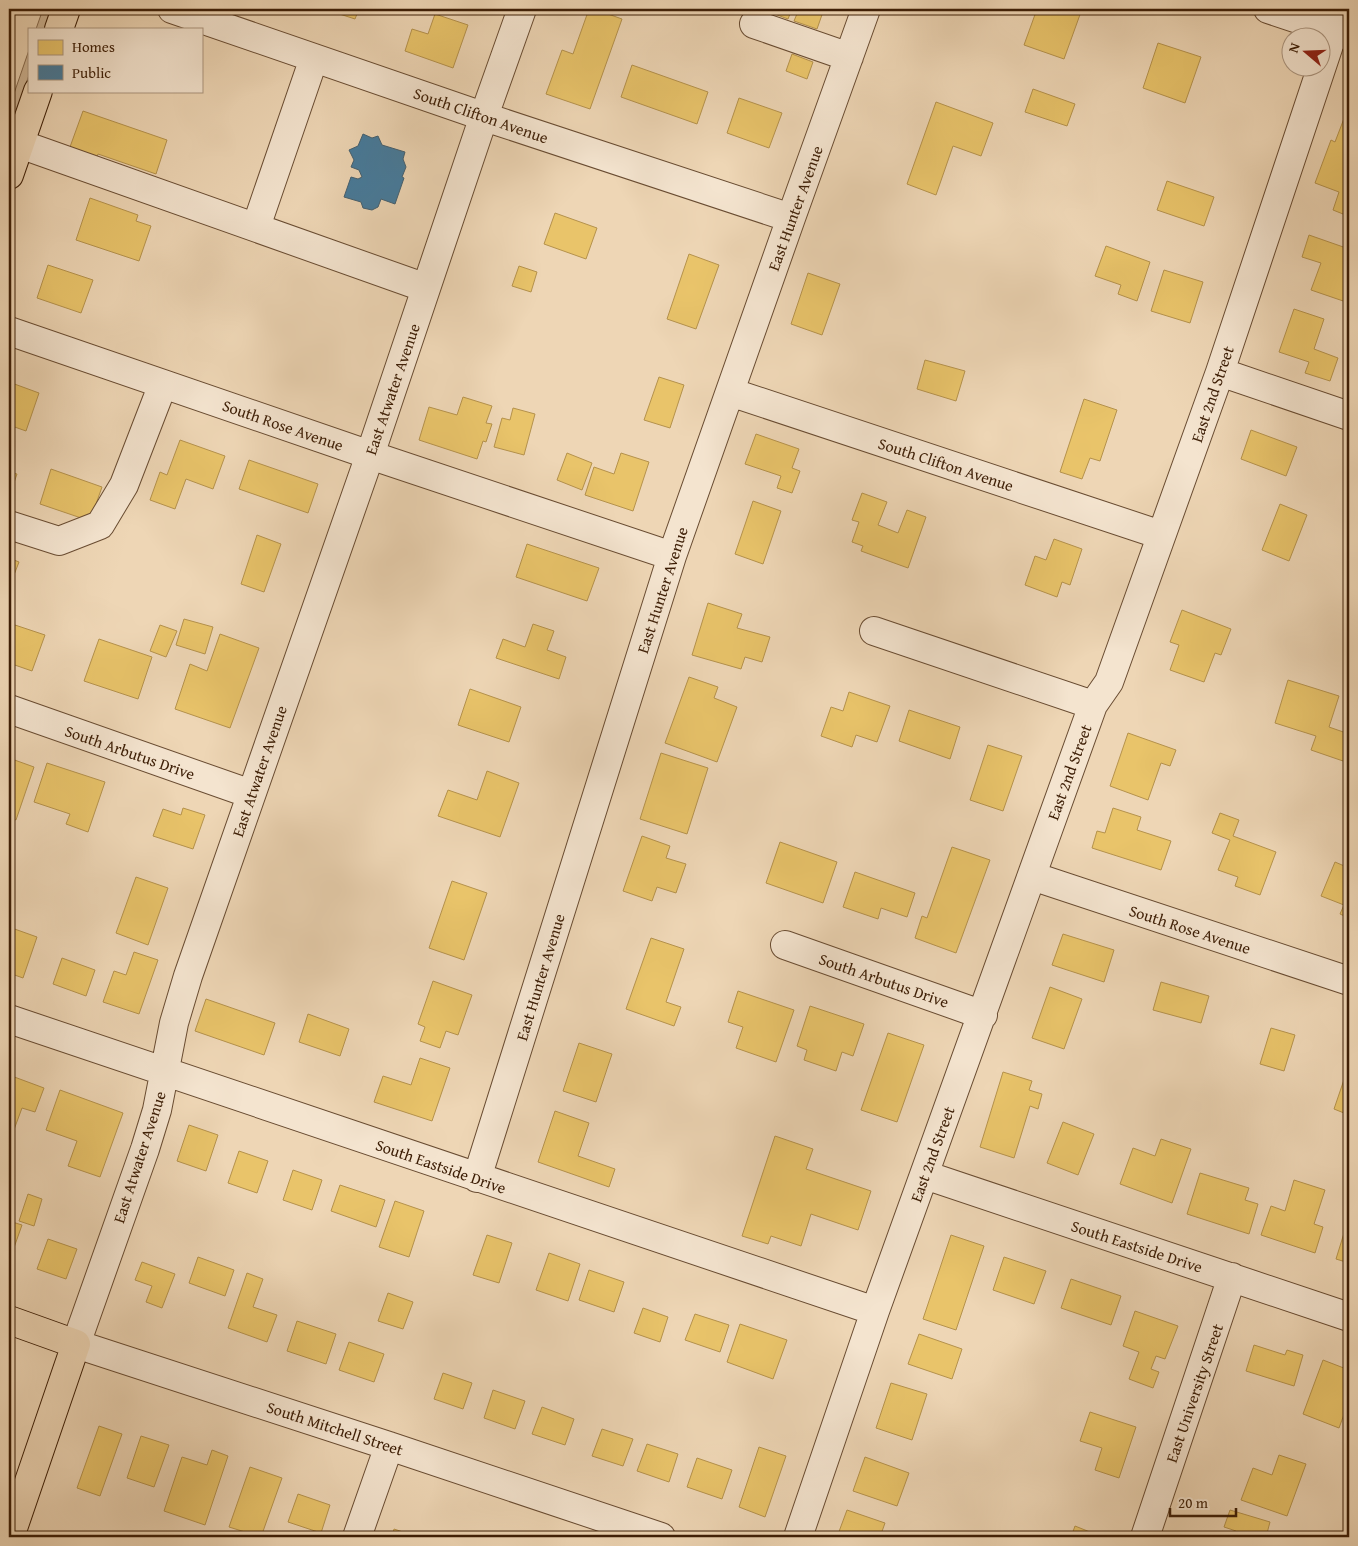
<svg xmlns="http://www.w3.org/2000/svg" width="1358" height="1546" font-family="'Gentium Book Plus',serif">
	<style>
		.green { fill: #d0b797; stroke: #866a4e }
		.homes { fill: #e9c46a; stroke: #b5924c }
		.public { fill: #457b9d; stroke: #435f70 }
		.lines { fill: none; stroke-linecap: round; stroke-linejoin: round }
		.minor-casing { stroke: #694c32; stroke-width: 30 }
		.major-casing { stroke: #3d1e06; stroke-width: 30 }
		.minor { stroke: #f4e4cf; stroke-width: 28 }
		.major { stroke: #eed6b5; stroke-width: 28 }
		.labels { text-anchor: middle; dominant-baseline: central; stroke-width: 5; stroke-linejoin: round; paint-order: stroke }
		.street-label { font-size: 16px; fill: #3d1e06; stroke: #f4e4cf }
	</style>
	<rect width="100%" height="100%" fill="#eed6b5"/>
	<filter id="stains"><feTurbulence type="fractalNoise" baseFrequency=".004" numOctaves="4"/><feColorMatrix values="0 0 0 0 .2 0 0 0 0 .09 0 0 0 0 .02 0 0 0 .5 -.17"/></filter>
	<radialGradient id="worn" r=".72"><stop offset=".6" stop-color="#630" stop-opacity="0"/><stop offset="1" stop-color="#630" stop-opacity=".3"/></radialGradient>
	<!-- green -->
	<path class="green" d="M43,9H51L45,29H36Z
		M29,50V75L9,133V108Z"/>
	<!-- homes -->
	<path class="homes" d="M324,9H359L355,19Z
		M589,9H594L622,19L590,109L546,94L562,50L573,54Z
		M765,9H792L788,19L764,10Z
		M799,9H824L817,29L794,21Z
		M1037,9H1082L1064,59L1024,45Z
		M435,14L468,25L453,68L405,51L412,29L428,34Z
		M1158,43L1201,57L1185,103L1143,88Z
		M792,54L813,62L807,79L786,71Z
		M632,65L708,92L697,124L621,97Z
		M1033,89L1075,104L1067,126L1025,112Z
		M739,98L782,113L769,148L727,133Z
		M936,102L993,123L981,156L953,146L936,195L907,184Z
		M1348,108L1349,109L1348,216L1333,210L1339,192L1315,183L1331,140L1335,142Z
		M83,111L167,140L156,174L98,154L93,167L66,158Z
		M1167,181L1214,197L1204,226L1157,210Z
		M90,198L138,215L136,221L151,226L139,261L76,240Z
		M555,213L597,228L586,259L544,244Z
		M1309,235L1349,249V303L1311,290L1321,263L1302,257Z
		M1106,246L1150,262L1137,301L1118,294L1121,285L1095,276Z
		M689,254L719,265L696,329L667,319Z
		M48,265L93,280L81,313L37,298Z
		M519,266L537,272L531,292L512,286Z
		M1164,270L1203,282L1190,323L1151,311Z
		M808,273L840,284L822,335L791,324Z
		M1294,309L1324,319L1314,349L1338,358L1330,381L1305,373L1309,362L1279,352Z
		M925,360L965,371L956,401L917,389Z
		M659,377L684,385L670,428L644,420Z
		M9,382L39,393L26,431L9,425Z
		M463,397L492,406L486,423L492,424L486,442L483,441L477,459L419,440L429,407L457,415Z
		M1084,399L1117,410L1100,461L1090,458L1082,479L1060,472Z
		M513,408L535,414L524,455L494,447L502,418L510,420Z
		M1251,430L1297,447L1286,476L1241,459Z
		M756,434L799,449L792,468L800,471L792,493L777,488L781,476L745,464Z
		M180,440L225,456L213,489L186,479L175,509L150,500L160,472L167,475Z
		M567,453L592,463L582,490L557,480Z
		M621,453L649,462L633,511L585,495L594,467L614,474Z
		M249,460L318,484L308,513L239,489Z
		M51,469L102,487L90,521L40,504Z
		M9,472L17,474L9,497Z
		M862,493L887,502L878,525L898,533L907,510L926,517L908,568L861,551L863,546L852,542L859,522L852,520Z
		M753,501L781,511L763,564L735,554Z
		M1280,504L1307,515L1289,561L1262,550Z
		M257,535L281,544L264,592L241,584Z
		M1054,539L1082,549L1070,585L1062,582L1057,597L1025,585L1035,556L1046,560Z
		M527,544L599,568L587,601L516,577Z
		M9,558L19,562L12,580L9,579Z
		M708,603L742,614L737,628L770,637L762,662L745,657L741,669L692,655Z
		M1182,610L1231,629L1221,655L1215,653L1204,682L1170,670L1179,645L1170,642Z
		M184,619L213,627L205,654L176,645Z
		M9,623L45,635L32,671L9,663Z
		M533,624L554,631L547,650L566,657L559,679L496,658L503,639L525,647Z
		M160,625L177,631L166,657L150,651Z
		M220,634L259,648L230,728L175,709L190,664L207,671Z
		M99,639L152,657L138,699L84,681Z
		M689,677L718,687L714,698L737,707L717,762L665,743Z
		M1288,680L1339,696L1329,727L1349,734V742L1343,761L1311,750L1316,736L1275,723Z
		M470,689L521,707L509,742L458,725Z
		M849,692L890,706L877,742L856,735L852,747L821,736L831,707L843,711Z
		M909,710L960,727L950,759L899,741Z
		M1128,733L1176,750L1170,766L1161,763L1148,800L1110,786Z
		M988,745L1022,756L1003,811L970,800Z
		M661,753L708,768L687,834L640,819Z
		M9,758L34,767L16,820L9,817Z
		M47,763L105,782L88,832L66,824L70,814L34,802Z
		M487,771L519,783L500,837L438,816L448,790L477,800Z
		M183,808L205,815L193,849L153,836L163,809L181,815Z
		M1113,808L1141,817L1137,830L1171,841L1161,870L1092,848L1097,831L1105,833Z
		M1220,813L1239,820L1233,836L1276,852L1260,895L1235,886L1238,877L1218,870L1230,840L1212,833Z
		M642,836L670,846L666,858L686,864L676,893L657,887L652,901L623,891Z
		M780,842L837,862L823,903L766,883Z
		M952,847L990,860L956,953L915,938L922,916L927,918Z
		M1335,862L1349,868V918L1340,914L1344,905L1321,896Z
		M855,872L915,893L907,917L881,908L878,919L843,907Z
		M136,877L168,888L148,945L116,933Z
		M452,881L487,893L464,960L429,948Z
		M9,927L37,937L23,978L9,973Z
		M1063,934L1114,950L1104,982L1052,965Z
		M651,938L684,949L666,1002L681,1007L674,1026L626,1009Z
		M134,952L158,960L139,1014L103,1002L114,971L126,975Z
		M62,958L95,970L86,996L53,984Z
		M433,981L472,995L458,1035L446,1031L440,1048L420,1041L425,1027L418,1024Z
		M1161,982L1209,996L1201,1023L1153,1010Z
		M1050,987L1082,999L1064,1049L1032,1038Z
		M738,991L794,1010L776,1062L736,1048L743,1027L728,1022Z
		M206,999L275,1023L264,1055L195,1031Z
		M810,1006L864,1024L853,1056L842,1052L836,1071L804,1060L807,1050L797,1046Z
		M308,1014L349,1029L340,1056L299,1042Z
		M1271,1028L1295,1035L1284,1071L1260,1064Z
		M888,1033L924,1045L897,1122L861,1110Z
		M579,1043L612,1054L596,1102L563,1091Z
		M420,1058L450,1068L432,1121L374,1102L383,1076L411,1085Z
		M1349,1065V1115L1334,1109Z
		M1003,1072L1032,1081L1029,1090L1042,1094L1038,1109L1030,1106L1014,1158L980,1147Z
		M9,1075L44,1088L35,1112L22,1108L12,1135L9,1133Z
		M60,1090L123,1113L100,1177L68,1166L77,1141L46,1130Z
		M555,1111L589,1123L578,1156L615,1169L609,1187L538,1162Z
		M1063,1122L1094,1134L1078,1175L1047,1163Z
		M189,1125L218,1135L206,1171L177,1161Z
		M775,1136L813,1149L806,1169L871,1191L858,1230L811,1214L801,1246L771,1236L768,1244L742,1236Z
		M1161,1139L1191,1149L1172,1203L1120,1184L1133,1148L1155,1156Z
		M239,1151L268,1161L257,1193L228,1183Z
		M293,1170L322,1180L312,1210L283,1200Z
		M1200,1173L1249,1188L1245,1200L1258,1204L1249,1234L1187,1214Z
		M1294,1180L1325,1190L1314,1224L1323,1227L1315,1253L1261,1235L1271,1206L1285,1211Z
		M340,1185L385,1200L376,1227L331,1211Z
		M28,1194L42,1199L34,1226L19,1221Z
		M395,1201L424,1211L409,1257L379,1247Z
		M1349,1217V1263L1336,1259Z
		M9,1221L22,1225L11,1256L9,1255Z
		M487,1235L512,1243L499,1283L473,1275Z
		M951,1235L984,1246L956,1330L923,1319Z
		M48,1239L77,1249L66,1279L37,1269Z
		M549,1253L580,1264L568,1301L536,1290Z
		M198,1257L234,1270L225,1296L189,1283Z
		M1004,1257L1046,1271L1034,1304L993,1290Z
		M142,1262L175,1274L162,1308L146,1302L152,1286L135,1280Z
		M589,1270L624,1282L614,1312L579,1300Z
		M247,1273L263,1279L253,1307L277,1315L267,1342L228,1328Z
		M1071,1279L1121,1296L1111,1325L1061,1308Z
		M388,1293L413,1302L403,1329L378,1321Z
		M643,1308L668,1317L660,1342L634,1333Z
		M1135,1311L1178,1326L1165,1359L1156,1356L1151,1369L1159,1372L1153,1388L1129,1379L1139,1352L1123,1346Z
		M695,1314L729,1325L720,1352L685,1340Z
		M297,1321L336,1334L326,1364L287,1351Z
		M740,1324L787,1340L773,1379L727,1362Z
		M919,1334L962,1349L952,1379L908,1364Z
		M349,1342L384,1354L374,1382L339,1370Z
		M1254,1345L1285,1355L1287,1350L1303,1355L1294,1386L1246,1371Z
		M1323,1360L1349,1370V1401L1339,1428L1303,1414Z
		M443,1373L472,1383L463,1409L434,1399Z
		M891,1383L927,1394L912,1440L876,1428Z
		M493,1390L525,1401L515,1429L484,1418Z
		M542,1407L574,1419L565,1445L532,1434Z
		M1090,1412L1136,1427L1119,1478L1095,1470L1102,1448L1080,1441Z
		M99,1426L122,1434L100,1496L77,1488Z
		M602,1429L633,1439L623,1466L592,1456Z
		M141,1436L169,1445L154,1487L127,1478Z
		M647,1444L678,1454L669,1482L637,1471Z
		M759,1447L786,1456L765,1517L739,1507Z
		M212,1450L228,1456L205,1525L164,1511L182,1457L207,1465Z
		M1279,1455L1306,1464L1287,1516L1241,1500L1253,1468L1272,1475Z
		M865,1457L909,1473L897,1506L853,1491Z
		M697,1458L732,1470L722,1499L687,1487Z
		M250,1467L282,1478L261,1537L229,1527Z
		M298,1494L330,1505L321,1533L288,1522Z
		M847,1510L885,1523L880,1537H837Z
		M1230,1510L1270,1522L1266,1537H1234L1236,1531L1224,1527Z
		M1075,1526L1100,1536L1099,1537H1071Z
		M394,1529L418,1537H392Z"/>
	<!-- public -->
	<path class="public" d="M363,134L372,138L378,136L382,145L405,152L403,159L406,167L402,177L404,178L395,204L381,199L378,207L372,210L363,208L361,202L344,197L351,177L358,179L362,177L359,170L351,167L354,160L349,150L358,146Z"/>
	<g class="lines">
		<defs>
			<path id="minor" d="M172,9L497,121L791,218
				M522,9L484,116L370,455L188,976L174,1023L157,1110L145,1149L76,1344L389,1446L661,1537
				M1268,9L1349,36
				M754,24L849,57
				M20,144L426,288
				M256,227L314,58
				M9,331L370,455L672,556
				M1220,372L1349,416
				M730,392L1161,535
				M9,525L59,541L100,525L124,485L163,384
				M874,631L1093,705
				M9,709L251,794
				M1032,876L1349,981
				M785,945L983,1015
				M9,1019L875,1311
				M925,1175L1349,1317
				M477,1178L672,556L791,218L866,9
				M357,1537L389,1446
				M798,1537L875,1311L1093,705L1109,682L1220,372L1341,9
				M1145,1537L1232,1277"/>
			<path id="major" d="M59,29L66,9
				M9,175L38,91
				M9,1320L76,1344L10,1537"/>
		</defs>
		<!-- minor casing -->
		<use href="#minor" class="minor-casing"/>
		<!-- major casing -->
		<use href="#major" class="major-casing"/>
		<!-- minor -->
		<use href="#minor" class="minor"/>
		<!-- major -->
		<use href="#major" class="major"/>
	</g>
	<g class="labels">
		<!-- street labels -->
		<g class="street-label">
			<text transform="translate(481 115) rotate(19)">South Clifton Avenue</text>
			<text transform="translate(795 208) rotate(-70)">East Hunter Avenue</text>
			<text transform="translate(392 389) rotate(-71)">East Atwater Avenue</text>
			<text transform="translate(1212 394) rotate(-71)">East 2nd Street</text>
			<text transform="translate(283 425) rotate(19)">South Rose Avenue</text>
			<text transform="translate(946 464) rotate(18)">South Clifton Avenue</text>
			<text transform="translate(662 590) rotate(-72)">East Hunter Avenue</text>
			<text transform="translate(130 752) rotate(19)">South Arbutus Drive</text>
			<text transform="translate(259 771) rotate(-71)">East Atwater Avenue</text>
			<text transform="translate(1069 772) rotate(-70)">East 2nd Street</text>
			<text transform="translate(1190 929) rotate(18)">South Rose Avenue</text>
			<text transform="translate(540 977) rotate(-73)">East Hunter Avenue</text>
			<text transform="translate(884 980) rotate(19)">South Arbutus Drive</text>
			<text transform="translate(932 1154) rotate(-70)">East 2nd Street</text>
			<text transform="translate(139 1157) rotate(-72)">East Atwater Avenue</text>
			<text transform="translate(441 1166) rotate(19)">South Eastside Drive</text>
			<text transform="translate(1137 1246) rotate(18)">South Eastside Drive</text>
			<text transform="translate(1194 1393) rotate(-71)">East University Street</text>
			<text transform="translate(335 1428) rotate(18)">South Mitchell Street</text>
		</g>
	</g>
	<!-- margin -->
	<rect width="1358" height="1546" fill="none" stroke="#eed6b5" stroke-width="30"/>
	<rect x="10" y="10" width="1338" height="1526" fill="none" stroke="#3d1e06" stroke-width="2.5"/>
	<rect x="15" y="15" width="1328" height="1516" fill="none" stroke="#3d1e06"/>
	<!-- legend -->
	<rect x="28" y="28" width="175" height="65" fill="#f4e4cf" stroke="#ab957f"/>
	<rect x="38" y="40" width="25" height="15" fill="#e9c46a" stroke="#ab957f"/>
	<text x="72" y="52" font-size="15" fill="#3d1e06">Homes</text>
	<rect x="38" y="65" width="25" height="15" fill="#457b9d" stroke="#ab957f"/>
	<text x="72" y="78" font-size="15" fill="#3d1e06">Public</text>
	<!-- north arrow -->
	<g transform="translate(1306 52) rotate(289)"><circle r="24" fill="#f4e4cf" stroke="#ab957f"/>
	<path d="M0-4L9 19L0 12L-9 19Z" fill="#8f2418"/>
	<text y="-8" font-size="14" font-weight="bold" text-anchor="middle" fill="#3d1e06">N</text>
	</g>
	<!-- scale -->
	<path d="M1170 1508v8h66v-8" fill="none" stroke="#3d1e06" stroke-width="2.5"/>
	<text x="1178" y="1508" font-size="15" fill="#3d1e06" stroke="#f4e4cf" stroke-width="4" paint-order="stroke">20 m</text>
	<rect width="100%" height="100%" filter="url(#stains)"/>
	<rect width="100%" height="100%" fill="url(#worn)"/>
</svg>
